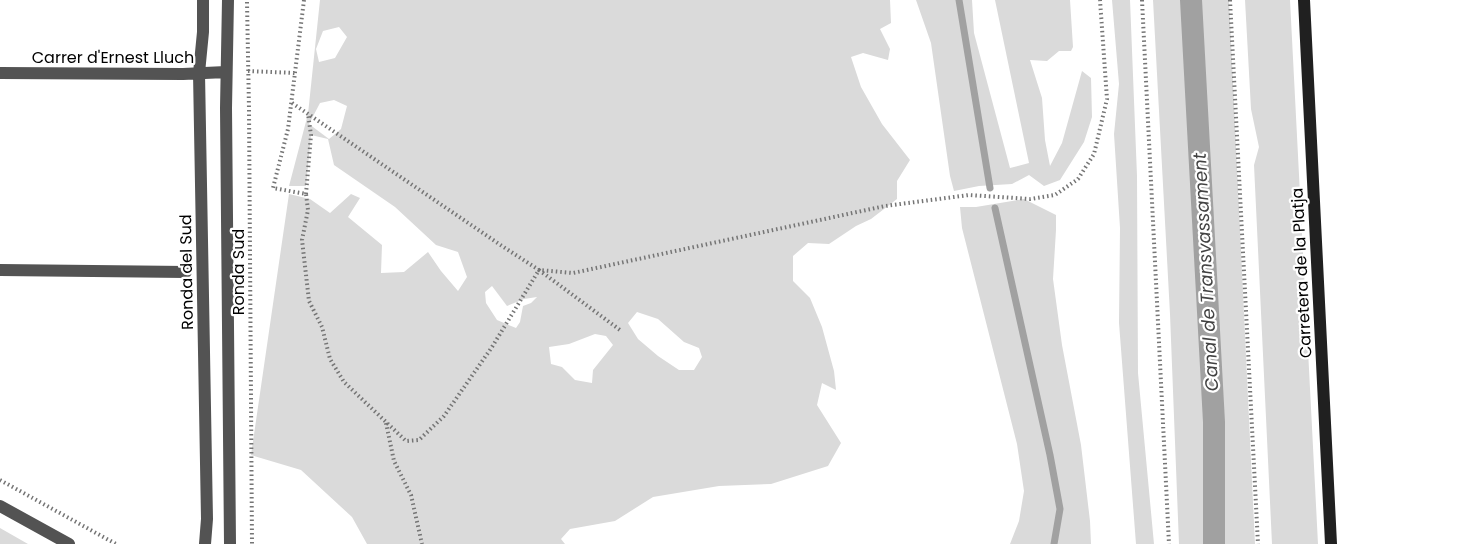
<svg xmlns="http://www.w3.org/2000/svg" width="1471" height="544" viewBox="0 0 1471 544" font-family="Poppins,sans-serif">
<rect width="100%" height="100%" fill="#fff"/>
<path fill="#dadada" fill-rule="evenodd" d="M320,0H890L891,23L880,29L890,49L888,60L863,53L851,57L861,87L882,124L910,160L897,181V199L871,219L856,226L829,244L808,243L793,256V281L810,298L822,327L834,371L836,390L822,383L817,405L841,443L828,466L771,484L719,486L653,497L615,521L570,529L561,539L565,544H367L352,517L301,470L251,455L289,194L310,199L330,213L351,194L360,198L348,217L382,245L381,273L404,272L428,252L441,271L458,291L467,277L458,252L436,245L395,207L334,165L328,139L311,135L306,186H289L308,114ZM339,27L347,37L335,58L319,62L316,49L323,31ZM334,100L347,106L341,129L329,139L309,124L320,103ZM492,286L507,306L524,299L537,297L531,303L523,306L520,322L516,328L497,320L486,303L485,292ZM637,312L658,319L684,342L699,348L702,357L694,370H679L658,356L638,339L628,323ZM595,334L606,336L613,345L593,370L592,383L575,380L562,367L551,364L549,347L569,344Z
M916,0H972L974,33L1010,168L1029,163L995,0H1070L1073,47L1071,51H1059L1047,61L1030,60L1042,98L1045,140L1050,166L1062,143L1082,71L1091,78L1092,117L1084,142L1060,180L1044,186L1029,175L1012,184L979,186L954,191L950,176L931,43Z
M1112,0H1130L1137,176L1138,373L1154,544H1136L1119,323L1120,228L1114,134L1119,84Z
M1153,0H1229L1255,544H1179L1170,314Z
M1245,0H1290L1318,544H1272L1254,165L1259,147L1251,109Z
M1024,199L1056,215V230L1053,279L1062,345L1081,445L1090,521L1091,544H1010L1019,521L1024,491L1017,444L962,228L960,207H976Z
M0,528L28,544H0Z"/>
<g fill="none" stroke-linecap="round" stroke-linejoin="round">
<path stroke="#a1a1a1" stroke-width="7" d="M959,0L990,188
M995,208L1050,455L1060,509L1054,544"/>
<path stroke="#a1a1a1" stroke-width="22" d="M1191,0L1214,422V544"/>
<path stroke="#757575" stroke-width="4" stroke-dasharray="1.5 3" stroke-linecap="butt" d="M304,0L288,129L273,188L306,194L308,210L302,240L309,301L322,327L330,359L344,382L406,441L419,440L444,416L492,347L539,270L620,330
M1142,0L1169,544
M1230,0L1258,544
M247,2L249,109L252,544
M248,71L295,73
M292,103L502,246L539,270L573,273L885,206L969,195L1030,199L1055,195L1078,179L1094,154L1107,99L1100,0
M306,194L311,135L308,114
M386,423L394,461L411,495L422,544
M0,480L116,544"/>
<path stroke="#535353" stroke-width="12" d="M203,0V32L199,73L207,519L205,544
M228,0L226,108L230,544
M0,73L183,74L226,72
M0,270L186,272
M0,506L69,544"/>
<path stroke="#202020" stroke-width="12" d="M1304,0L1331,544"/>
</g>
<g text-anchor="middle" stroke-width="4.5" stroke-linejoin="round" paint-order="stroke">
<g font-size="16" fill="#000" stroke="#fff">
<text x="113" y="63">Carrer d'Ernest Lluch</text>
<text transform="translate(186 272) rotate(-91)" y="6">Ronda del Sud</text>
<text transform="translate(238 272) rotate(-90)" y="6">Ronda Sud</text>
<text transform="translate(1301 273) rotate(-93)" y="6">Carretera de la Platja</text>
</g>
<g font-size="18" font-style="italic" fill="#424242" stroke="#fff">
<text transform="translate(1206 272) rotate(-93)" y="6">Canal de Transvassament</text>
</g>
</g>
</svg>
